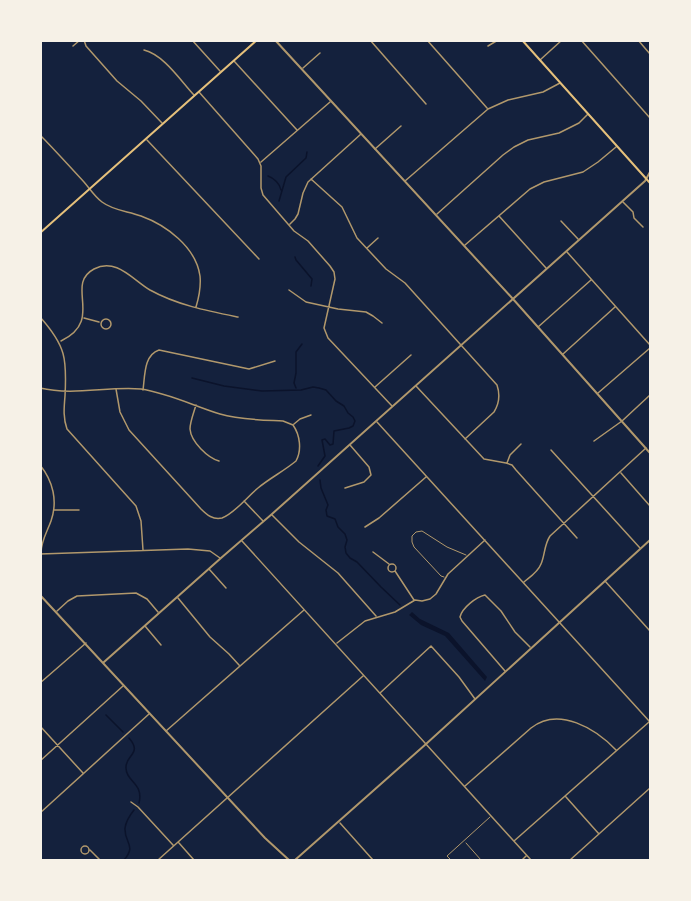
<svg xmlns="http://www.w3.org/2000/svg" width="691" height="901" viewBox="0 0 691 901" font-family="'Alegreya Sans',sans-serif">
<rect width="100%" height="100%" fill="#14213d"/>
<path fill="#0b132b" d="M412,612L420,619L449,633L487,677L485,681L445,636L421,625L409,615Z"/>
<g fill="none" stroke-linecap="round" stroke-linejoin="round">
<path stroke="#0b132b" stroke-width="1.5" d="M268,176C274,178 280,184 281,190
M279,201L286,177L306,158L307,152
M295,257L296,260L312,279L311,286
M192,378L224,386L262,391L301,390L313,387L319,388L326,390L336,401L344,406L348,413L353,417L355,421L353,426L349,428L334,431L333,444L330,445L325,439L322,440L325,456L318,466
M296,388L294,383L296,373V352L302,344
M320,480L321,488L328,505L326,510L327,516L335,519L338,527L345,534L347,540L345,547L346,553L350,558L357,562L381,587L400,605
M106,715L123,732
M129,738C143,754 125,755 126,768C126,782 144,783 139,803
M124,860C137,845 124,843 125,828C126,821 130,815 134,810"/>
<path stroke="#b1986c" stroke-width="1" d="M444,577L441,576L414,547L412,542V536L416,532L422,531L447,547L466,555
M466,843L481,860
M451,860L447,856L490,817"/>
<path stroke="#b1986c" stroke-width="1.5" d="M84,40L86,46L117,81L141,101L162,123
M192,40L220,71
M370,40L426,104
M427,40L487,108
M581,40L650,118
M638,40L650,54
M73,46L80,40
M488,46L498,40
M144,50C164,55 180,80 194,95
M540,60L562,40
M234,61L297,130
M303,68L320,53
M199,92L258,159L261,166V188L263,195L294,231L308,241L330,266L334,272L335,279L324,328L328,338L392,406
M40,135C55,150 69,166 84,182C90,189 95,197 102,202C114,211 128,211 141,216C166,225 196,247 200,276C201,286 199,297 196,307
M147,140L259,259
M375,149L401,126
M261,162L330,102
M311,179L342,207L357,238L386,269L405,283L497,385C500,394 499,404 494,412L465,439
M405,181L488,109L508,100L543,92L560,83
M623,202L633,212L634,218L643,227
M437,214L503,155L514,147L528,140L559,133L579,123L588,114
M499,216L546,268
M561,221L578,239
M290,224L295,219L298,214L303,193L308,182L361,134
M465,245L530,189L544,182L583,172L598,162L616,147
M367,248L378,238
M567,252L650,345
M289,290L306,302L338,309L366,312L373,316L382,323
M40,317C66,346 67,359 65,396C64,408 63,418 67,429L136,506L141,521L143,550
M84,318L99,322
M101 324a5 5 0 1 1 10 0a5 5 0 1 1-10 0Z
M538,327L591,280
M61,341C105,320 64,285 94,269C116,257 133,280 150,290C177,305 208,311 238,317
M563,354L615,307
M416,386L484,459L506,463L512,465L516,470L577,538
M375,387L411,355
M40,388C74,396 108,386 141,389C168,393 194,406 220,414C240,420 263,420 283,421L293,425
M116,389L120,412L129,430L201,509C207,515 213,520 222,518C234,514 248,496 258,488C270,478 284,471 296,461C302,450 300,435 293,425
M143,390C145,375 144,355 159,350L249,369L275,361
M598,393L650,348
M196,405C194,412 190,422 190,429C191,442 208,458 219,461
M377,422L650,722
M294,424L300,419L311,415
M594,441L622,421L650,395
M551,450L640,548
M507,463L510,455L521,444
M40,465C53,481 58,501 51,521C47,532 41,541 41,553
M621,473L650,506
M345,488L364,482L371,475L369,467L350,445
M244,501L263,521
M54,510H79
M272,515L299,542L338,573L376,616
M365,527L379,518L426,477
M242,541L531,860
M373,552L389,564
M40,554L188,549L210,551L220,558
M388 568a4 4 0 1 1 8 0a4 4 0 1 1-8 0Z
M209,569L226,588
M395,571L414,600
M605,581L650,631
M524,582C530,577 538,572 541,564C545,555 544,545 550,536L646,448
M178,598L210,637L229,654L239,665
M57,611L68,601L77,596L136,593L147,599L158,612
M145,626L161,645
M337,643L365,621L395,612L415,600L422,601L430,599L436,594L448,574L485,540
M505,671L462,621L460,617C462,608 476,597 485,595L501,611L515,632L530,647
M40,683L86,643
M380,693L431,646L459,677L475,699
M40,726L83,773
M166,731L304,610
M40,761L123,686
M465,786L531,728C559,706 596,729 616,750
M566,797L599,834
M131,802L138,807L173,845
M40,813L149,714
M340,823L373,860
M514,841L649,722
M179,843L194,860
M81 850a4 4 0 1 1 8 0a4 4 0 1 1-8 0Z
M90,850L100,860
M158,860L363,676
M522,860L526,856
M570,860L650,788"/>
<path stroke="#b1986c" stroke-width="2" d="M275,40L513,299L650,453
M40,595L265,838L289,860
M104,662L221,558L272,514L645,181L650,172
M295,860L426,744L650,540"/>
<path stroke="#e5c07b" stroke-width="2" d="M522,40L650,183
M40,233L257,40"/>
</g>
<rect width="691" height="901" fill="none" stroke="#f6f1e7" stroke-width="84"/>
</svg>
